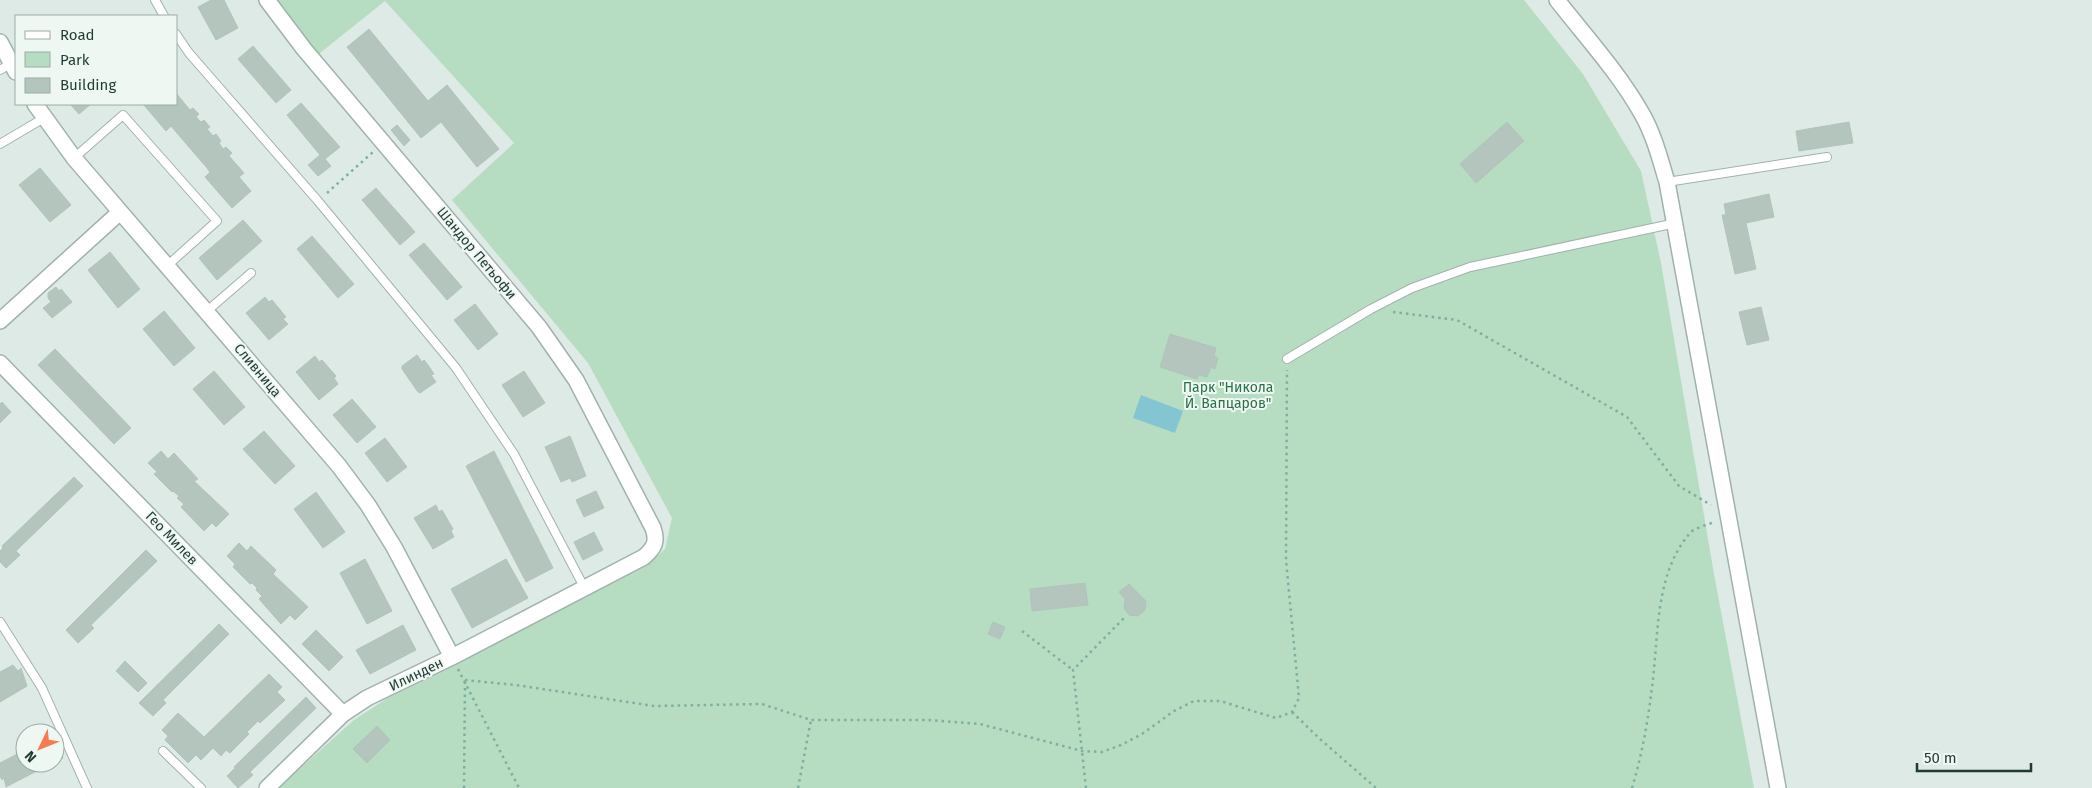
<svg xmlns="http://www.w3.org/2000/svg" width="2092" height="788" viewBox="0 0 2092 788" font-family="'Fira Sans',sans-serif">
<rect width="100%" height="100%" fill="#deeae5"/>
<path fill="#b6ddc1" d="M273,0H1524L1583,74L1641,171L1661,263L1714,574L1754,788H278L354,720L386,699L646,566L665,549L672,518L588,363L452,200L514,143L385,1L315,57Z"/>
<path fill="#84c5d2" d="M1141,395L1183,411L1175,433L1133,418Z"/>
<path fill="#b4c5be" stroke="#b1c4bc" d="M211,0H224L238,28L216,40L198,7Z
M369,29L428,101L447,85L499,149L477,167L441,122L421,138L347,47Z
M253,46L291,90L276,103L238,59Z
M176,93L190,110L193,108L199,114L196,117L201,122L204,120L210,127L207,129L213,136L216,134L221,141L219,143L223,149L226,147L232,153L229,156L244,173L239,177L251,191L232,208L205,177L210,172L207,168L171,126L166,131L143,104H176Z
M301,103L340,147L325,159L331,166L318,176L308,165L320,155L287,115Z
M70,104H91L79,114Z
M1507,122L1524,141L1476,183L1460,164Z
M1849,122L1853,143L1799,151L1796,131Z
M397,125L410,140L404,146L391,130Z
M40,168L71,205L50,222L19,185Z
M376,188L415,232L400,245L362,200Z
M1769,194L1774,217L1746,223L1756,269L1735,274L1722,215H1726L1724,204Z
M243,220L262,241L217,280L199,258Z
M312,236L354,284L338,298L297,249Z
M424,243L462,287L447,300L409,255Z
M110,252L140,289L118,308L88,270Z
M56,287L59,291L61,289L72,302L52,318L43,308L51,302L48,298V293Z
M265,297L269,302L272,300L286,317L283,319L288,324L269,340L246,313Z
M475,304L498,334L478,350L454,320Z
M1761,307L1769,340L1747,345L1739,312Z
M164,311L195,348L174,366L143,329Z
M1170,334L1216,348L1214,356L1218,358L1215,369L1211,367L1207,377L1199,375L1197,379L1160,367Z
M55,349L131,428L114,444L38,365Z
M417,355L422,362L424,360L428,365L434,374L431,375L436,382L420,393L418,392L402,369V366Z
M315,356L319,362L322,360L336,376L334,378L338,384L319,400L296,372Z
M214,371L245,407L224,425L193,389Z
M524,371L545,403L523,417L502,385Z
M352,399L376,427L357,443L333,415Z
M2,402L11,412L0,423V404Z
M264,431L295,466L275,484L243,449Z
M570,436L586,476L572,482L570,478L561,482L545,447Z
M385,438L407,467L387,482L365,453Z
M161,451L168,459L174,453L198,479L194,481L229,514L216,527L212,523L204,531L181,507L184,504L177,498L179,496L173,491L172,492L154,474L157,472L148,463Z
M494,451L553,568L526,582L466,466Z
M74,477L83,486L16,551L20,555L6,568L0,562V551L3,548L2,546Z
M596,491L604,508L584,517L576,500Z
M316,492L345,532L323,548L294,509Z
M436,505L439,512L442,510L453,529L451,531L454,537L433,549L414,518Z
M594,532L603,550L583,560L574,542Z
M239,543L247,551L251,546L276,570L273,574L308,607L295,620L290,615L281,624L259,599L262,596L256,590L257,588L252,583L250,584L233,567L235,564L227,556Z
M146,550L157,561L91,625L94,628L78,643L66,630Z
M365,559L392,611L367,624L340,573Z
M506,559L528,598L472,628L451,589Z
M1085,583L1088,605L1032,611L1030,589Z
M1129,584L1146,601L1145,610L1138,616L1129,615L1124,608L1125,599L1119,592Z
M993,622L1005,627L1000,639L988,634Z
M219,624L229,634L163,700L166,703L153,716L139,703Z
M403,625L416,650L370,674L356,650Z
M316,630L343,657L329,671L302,644Z
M125,661L147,683L138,692L116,671Z
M13,665L18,671L21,668L27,686L0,702V672Z
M269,674L282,687L277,692L285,700L260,723L258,721L247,732L249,734L230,753L226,750L221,756L213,748L201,760L196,755L188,763L165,740L168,736L162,730L178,713L204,737Z
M306,697L316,708L250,772L253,775L238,788L227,776L235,768L234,767Z
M377,726L390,740L367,763L353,749Z
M55,743L56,745L58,744L61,751H59L63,758L55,761Z
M25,750V763H52L6,787L4,778L2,780L0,776V763Z"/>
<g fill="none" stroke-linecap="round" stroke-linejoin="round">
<g stroke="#a1b2ac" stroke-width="10">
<path id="lane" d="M155,0L164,16
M176,34L189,53L318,201L456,368L514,454L584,587
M0,70L12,63
M0,144L44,118
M74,158L123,115L217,221L168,265
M1667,182L1827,157
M207,311L251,273
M1287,359L1371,309L1412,288L1470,267L1676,223
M0,622L42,688L87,788
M163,751L201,788"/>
</g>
<g stroke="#a1b2ac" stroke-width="18">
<path id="street" d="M267,0L304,49L539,327L576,380L653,528C658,542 654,548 644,557L452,657L367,698L343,714L267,788
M1557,0C1586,37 1619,73 1642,114C1654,135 1660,159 1667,182L1778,788
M0,42L16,72
M35,104L74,158L339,466L368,505L394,547L452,657
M0,321L120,212
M0,363L343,714"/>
</g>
<path stroke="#7eafa0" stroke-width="2.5" stroke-dasharray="2.5 4" stroke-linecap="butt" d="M327,193L373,152
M1393,312L1457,320L1627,417L1679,486L1711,505
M1022,631L1073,670
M458,669L519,788
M465,680L516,685L654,706L762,704L811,720H927L980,724L1082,751L1102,752L1121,745L1142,734L1174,711L1194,701H1220L1276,718L1292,712L1299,698L1286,560L1287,370
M1292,712L1320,739L1376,788
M464,788L465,682
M798,788L811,720
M1086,788L1073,670L1124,618
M1632,788C1642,755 1648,721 1652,687C1659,636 1654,575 1690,533C1694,528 1707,525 1714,522"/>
<use href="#lane" stroke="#fff" stroke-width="8"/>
<use href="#street" stroke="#fff" stroke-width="15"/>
</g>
<g text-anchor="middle" stroke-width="4" stroke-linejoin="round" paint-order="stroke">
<g font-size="14" fill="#1f3b33" stroke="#eff7f3">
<text transform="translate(477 253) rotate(50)" y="5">Шандор Петьофи</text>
<text transform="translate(258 370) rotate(50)" y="5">Сливница</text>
<text transform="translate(172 538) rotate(46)" y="5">Гео Милев</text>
<text transform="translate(416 674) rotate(-26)" y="5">Илинден</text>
</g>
<g font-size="14" fill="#287246" stroke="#eff7f3">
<text x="1228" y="392">Парк "Никола<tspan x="1228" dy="16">Й. Вапцаров"</tspan></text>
</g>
</g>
<rect x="15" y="15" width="162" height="90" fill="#eff7f3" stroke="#9caca6"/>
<rect x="25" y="31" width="25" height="8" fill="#ffffff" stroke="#9caca6"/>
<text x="60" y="40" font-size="15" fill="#1f3b33">Road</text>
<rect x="25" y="52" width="25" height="15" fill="#b6ddc1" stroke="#9caca6"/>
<text x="60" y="65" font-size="15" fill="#1f3b33">Park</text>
<rect x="25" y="78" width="25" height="15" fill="#b4c5be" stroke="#9caca6"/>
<text x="60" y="90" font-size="15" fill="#1f3b33">Building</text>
<g transform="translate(40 748) rotate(227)"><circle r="24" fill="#eff7f3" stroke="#9caca6"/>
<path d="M0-4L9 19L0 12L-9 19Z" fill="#f67b51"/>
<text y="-8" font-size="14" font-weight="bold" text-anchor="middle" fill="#1f3b33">N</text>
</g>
<path d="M1917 763v8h114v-8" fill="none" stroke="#1f3b33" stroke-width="2.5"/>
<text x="1924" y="763" font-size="15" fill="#1f3b33" stroke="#eff7f3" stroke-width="4" paint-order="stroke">50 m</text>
</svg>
